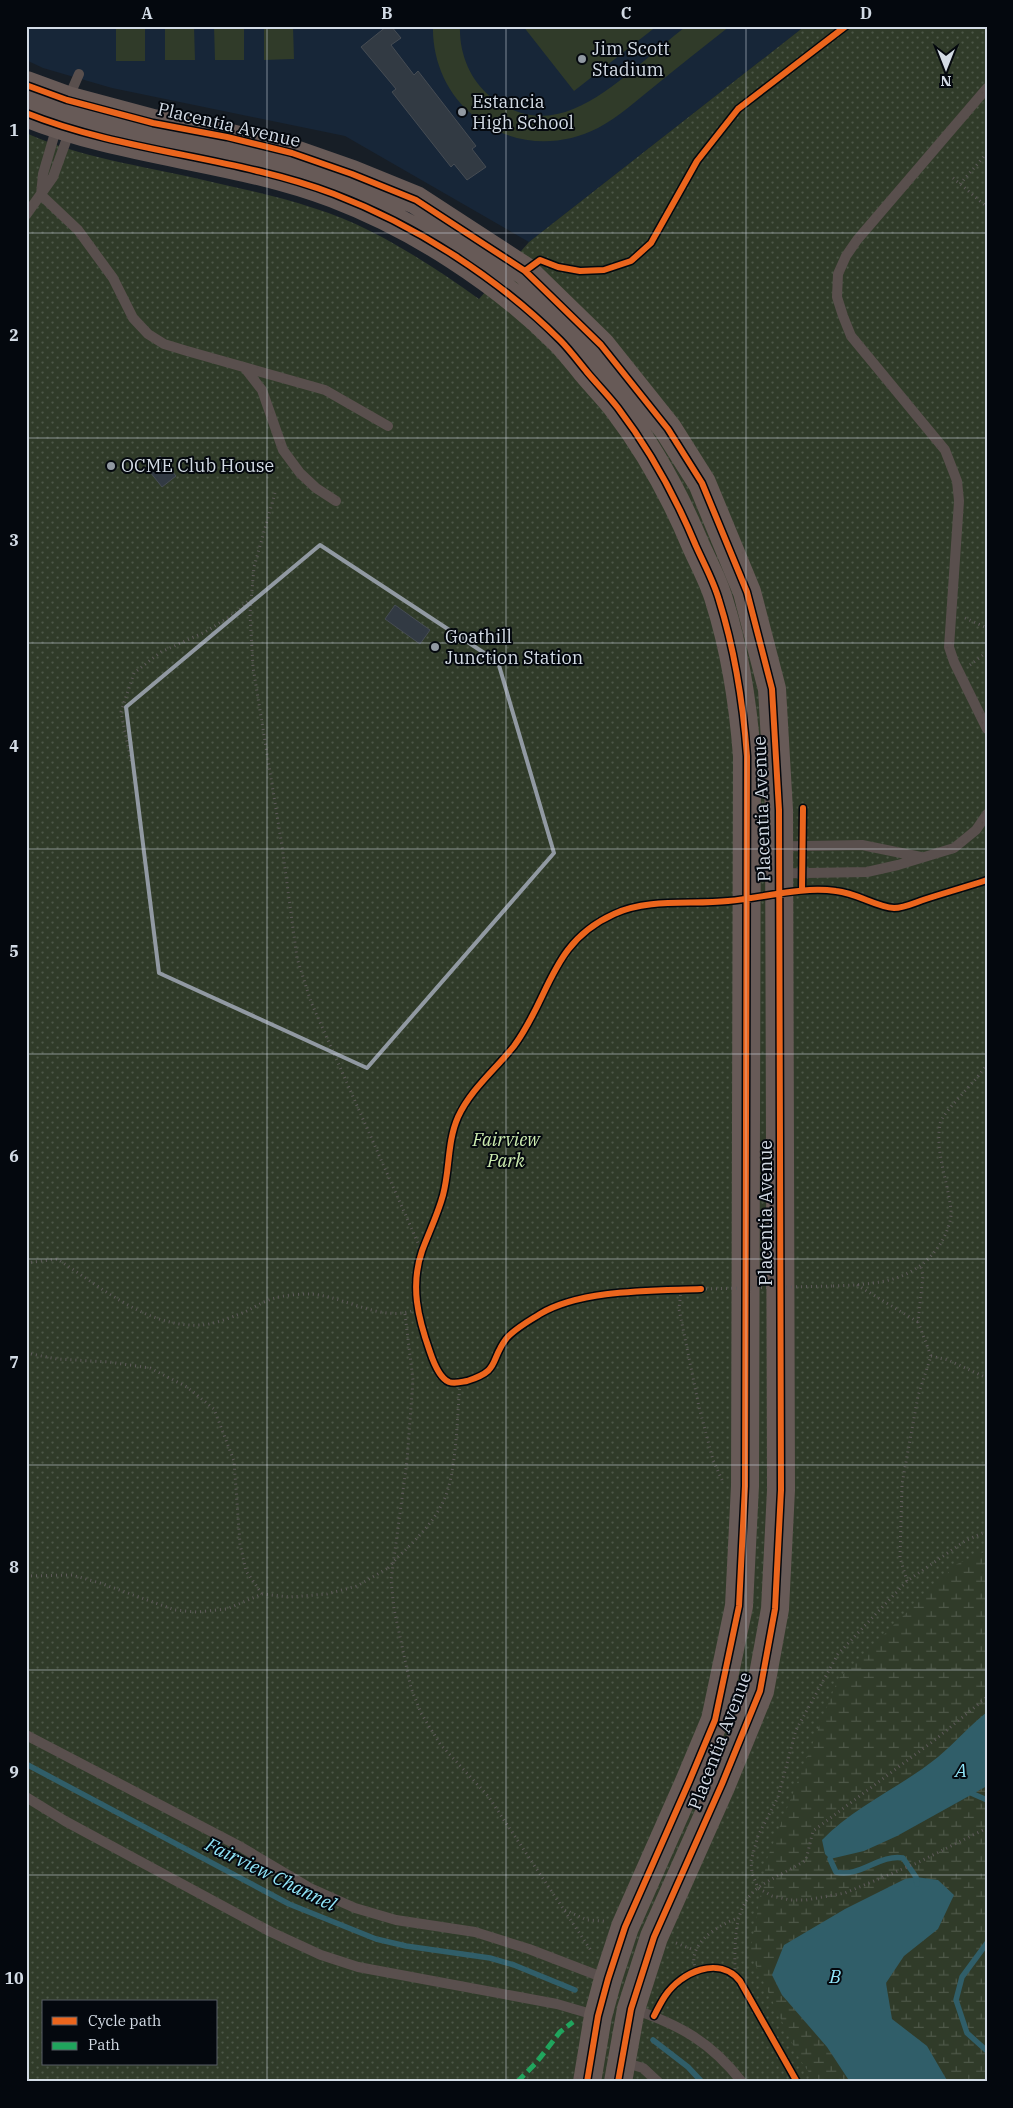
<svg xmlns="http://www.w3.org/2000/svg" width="1013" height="2108" viewBox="0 0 1013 2108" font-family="'IBM Plex Serif',serif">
<defs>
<pattern id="grass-dots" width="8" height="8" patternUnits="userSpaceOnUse" patternTransform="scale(1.25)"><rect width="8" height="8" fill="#303b29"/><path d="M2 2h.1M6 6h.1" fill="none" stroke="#4d5748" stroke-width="1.8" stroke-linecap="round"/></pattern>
<pattern id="wetland-marsh" width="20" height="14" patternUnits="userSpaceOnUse" patternTransform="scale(1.25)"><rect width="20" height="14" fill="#303b29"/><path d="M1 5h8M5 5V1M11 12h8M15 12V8" fill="none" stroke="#4d5748"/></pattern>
</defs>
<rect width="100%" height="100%" fill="#171e26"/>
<path fill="#172638" d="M26,26H805L529,242L345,136L112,88L43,68L26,60Z"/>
<path fill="url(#grass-dots)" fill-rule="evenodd" d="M805,26H987V2082H26V133C78,157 143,166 199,179C256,192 317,204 370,231C408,250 444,274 479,299L529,242ZM44,2002H216V2064H44Z"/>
<path fill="url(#wetland-marsh)" d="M987,1551V2082H816L800,2060L750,1953L767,1859L838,1679L957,1564Z"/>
<path fill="#303b29" d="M116,26H145V61H116Z
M165,26H194L195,60H165Z
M214,26H244V60H215Z
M264,26H293L294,59L264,60Z
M433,26H460C459,53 470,80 491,97C555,147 612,86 661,47C667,42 681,29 688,26C695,24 721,26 730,26C705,46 680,65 656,85C637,100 619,117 598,128C557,149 509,145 474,116C447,95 432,60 433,26Z
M523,26H657L574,91Z"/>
<path fill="#305e69" d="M987,1712V1786L897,1836L864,1851L830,1859L825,1854L822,1840C855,1806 901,1787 938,1757C955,1743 969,1726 987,1712Z
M916,1877L938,1880L954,1895L938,1929L904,1956L886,1983L892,2019L927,2046L948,2082H850L827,2047L782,1995L772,1975L784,1945L845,1909L905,1879Z"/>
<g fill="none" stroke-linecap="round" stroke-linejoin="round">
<path stroke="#305e69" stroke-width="5.5" d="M26,1764L289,1904L376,1939L406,1946L490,1958L514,1965L575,1990
M971,1793L987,1800
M830,1859L836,1872C860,1878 879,1854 903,1858L916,1877L917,1884
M987,1943L962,1977L956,2000L967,2033L987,2051
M653,2040L688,2067L702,2082"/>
</g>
<path fill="#323a43" stroke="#464c53" d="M387,26H391L401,38L391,45L414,75L418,71L476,146L472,149L486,167L467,180L454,164L451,167L392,92L396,89L361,47Z
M160,456L176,476L162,487L146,467Z
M395,605L430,630L420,644L385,619Z"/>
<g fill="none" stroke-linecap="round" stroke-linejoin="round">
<path stroke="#5e5a5a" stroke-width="3" stroke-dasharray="1 4" stroke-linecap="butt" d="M953,178L987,207
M960,184L987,153
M275,493L254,567L250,613L253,667L282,846L297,958L311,1002L422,1252
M965,618L987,628
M970,665L987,652
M131,761L121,712L134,673L161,652L205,632L237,612L249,600
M26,1263L57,1259C100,1286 147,1328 200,1325C211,1325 227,1319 237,1315C250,1311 262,1301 275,1298C285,1295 299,1294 310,1294C346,1296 382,1324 417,1309
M857,1285L918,1322
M833,1286C877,1284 915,1283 941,1243C946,1234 952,1221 951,1210C948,1182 935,1152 940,1124C942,1112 978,1080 987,1064
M681,1290L679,1309L699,1407L713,1460L722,1480
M405,1314L413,1380L407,1461L391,1580L394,1609L411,1688L421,1713L440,1744L488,1796L592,1952
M26,1353L57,1359L109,1362L150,1368L187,1387L214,1409L234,1461L240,1544L246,1571L262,1594
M931,1356L948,1360L987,1378
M987,1531L965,1541L907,1581L838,1654L796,1730L778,1797L758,1836L751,1861L752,1873L758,1888L772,1896L790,1900H806L845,1893L917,1863L987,1828
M398,1557C414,1542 432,1524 442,1504C457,1477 457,1415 460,1383
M26,1576L72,1575L100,1583L175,1610L197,1612L227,1609L262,1594L290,1597L327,1594L357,1586L388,1568
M907,1581L900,1558L902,1484L918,1396L931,1356L918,1322L923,1276L921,1267
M565,1910L587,1920L604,1921
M676,1943L694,1950
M696,1970C685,1945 718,1925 738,1918
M735,1974C735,1945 732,1907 759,1887C773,1877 791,1870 806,1860L813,1831L936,1739L987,1697"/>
<path stroke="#594f4d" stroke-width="10" d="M987,88L857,240L846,256L838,274L837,297L843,316L851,336L945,450L957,481L959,501L949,647L954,662L987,729
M68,99L79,74
M57,126L43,174L41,195L78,230L113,278L133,318L148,334L164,344L187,351L325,390L388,426
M26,215L53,177L70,130
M244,367L262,390L283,450L300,473L316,488L336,501
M748,847L862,845L921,857
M749,874L867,872L898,865L954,848L976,830L987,814
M26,1735L241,1847L310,1888L355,1908L396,1920L475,1932L529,1949L607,1979
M26,1797L65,1821L271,1932L321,1955L358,1967L557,2004L598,2016
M633,2009C680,2025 711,2042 742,2082
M623,2062L643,2068L658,2082"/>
<path stroke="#675a57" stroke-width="28" d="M26,85L67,100L153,123L227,137L292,153L352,174L416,200L525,271L601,345L668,429L702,483L747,592L772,689L779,810L781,1490L775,1609L760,1691L722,1784L654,1937L631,2009L618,2082
M26,113C125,153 234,156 334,194C415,225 498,278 560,340C569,349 578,361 587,372C597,384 609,396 618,408C650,450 676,498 696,546C704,564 714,582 719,600C735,651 743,703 747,756L745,1486L739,1606L715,1720L689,1782L625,1927L608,1979L598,2016L587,2082"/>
<path stroke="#5e5a5a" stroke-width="3" stroke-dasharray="1 4" stroke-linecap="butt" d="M701,1289L833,1286
M388,1568L398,1557"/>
<path stroke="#20a55d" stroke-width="5" stroke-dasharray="10 5" stroke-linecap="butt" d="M517,2082L536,2063L560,2032L573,2022"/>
<g stroke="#04080e" stroke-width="9">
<path id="cycleway" d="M26,85L67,100L153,123L227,137L292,153L352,174L416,200L525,271L601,345L668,429L702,483L747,592L772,689L779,810L781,1490L775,1609L760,1691L722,1784L654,1937L631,2009L618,2082
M26,113C125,153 234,156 334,194C415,225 498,278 560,340C569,349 578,361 587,372C597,384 609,396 618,408C650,450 676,498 696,546C704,564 714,582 719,600C735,651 743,703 747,756L745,1486L739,1606L715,1720L689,1782L625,1927L608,1979L598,2016L587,2082
M525,271L540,260L558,267L580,271L604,270L631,261L651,243L697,161L738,109L846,26
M802,890L803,808
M701,1289C653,1291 582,1289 540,1314C529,1321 514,1329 506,1339C489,1362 501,1370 467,1381C461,1382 455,1384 449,1382C439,1378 433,1361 430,1352C418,1318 410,1286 422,1251C429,1232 438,1214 443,1195C450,1169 447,1142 458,1117C471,1089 495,1070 514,1046C551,996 550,943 614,914C649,898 691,905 728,901C764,898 800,886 836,891C857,893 876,907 894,908C904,908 914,903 923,900C944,893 966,887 987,880
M654,2016C657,2010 661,2002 665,1996C681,1972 719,1955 740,1981L797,2082"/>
</g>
<use href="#cycleway" stroke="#eb651d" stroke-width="6"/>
</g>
<path fill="none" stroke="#9199a2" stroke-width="4" stroke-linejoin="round" d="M320,545L498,662L554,853L367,1068L159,973L126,707Z"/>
<path fill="none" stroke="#d3dbe5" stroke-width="1" stroke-opacity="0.55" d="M267,26V2082M506,26V2082M746,26V2082M26,233H987M26,438H987M26,643H987M26,849H987M26,1054H987M26,1259H987M26,1465H987M26,1670H987M26,1875H987"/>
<g fill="#9199a2" stroke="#04080e" stroke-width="2">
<circle cx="582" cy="59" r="5"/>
<circle cx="462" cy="112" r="5"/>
<circle cx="111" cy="466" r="5"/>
<circle cx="435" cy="647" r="5"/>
</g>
<g text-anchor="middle" stroke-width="4" stroke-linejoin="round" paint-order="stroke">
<g font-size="18" fill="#d3dbe5" stroke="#04080e" text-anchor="start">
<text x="592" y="55">Jim Scott<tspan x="592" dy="21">Stadium</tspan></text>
<text x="472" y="108">Estancia<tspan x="472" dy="21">High School</tspan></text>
<text x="121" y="472">OCME Club House</text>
<text x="445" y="643">Goathill<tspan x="445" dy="21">Junction Station</tspan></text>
</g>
<g font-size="18" fill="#d3dbe5" stroke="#04080e">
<text transform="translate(229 125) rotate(13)" y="6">Placentia Avenue</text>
<text transform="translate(762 809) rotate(-92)" y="6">Placentia Avenue</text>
<text transform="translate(766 1213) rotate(-90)" y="6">Placentia Avenue</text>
<text transform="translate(720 1741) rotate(-69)" y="6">Placentia Avenue</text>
</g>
<g font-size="18" font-style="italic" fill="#ccecaf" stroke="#04080e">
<text x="506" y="1146">Fairview<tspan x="506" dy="21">Park</tspan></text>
</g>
<g font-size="19" font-style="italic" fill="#91e6fa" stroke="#04080e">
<text x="961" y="1777">A</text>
<text transform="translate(271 1874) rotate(26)" y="7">Fairview Channel</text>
<text x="835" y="1983">B</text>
</g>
</g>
<rect width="1013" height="2108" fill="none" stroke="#04080e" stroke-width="55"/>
<rect x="42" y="2000" width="175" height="65" fill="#04080e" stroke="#575c64"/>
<rect x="52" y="2017" width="25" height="8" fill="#eb651d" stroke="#575c64"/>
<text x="88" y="2026" font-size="15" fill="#d3dbe5">Cycle path</text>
<rect x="52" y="2042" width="25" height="8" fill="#20a55d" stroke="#575c64"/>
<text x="88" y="2050" font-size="15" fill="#d3dbe5">Path</text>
<g transform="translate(946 68) rotate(180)" stroke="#04080e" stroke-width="4" paint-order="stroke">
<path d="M0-4L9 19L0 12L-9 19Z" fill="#d3dbe5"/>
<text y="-8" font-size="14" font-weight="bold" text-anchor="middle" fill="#d3dbe5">N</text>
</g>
<rect x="28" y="28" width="958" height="2052" fill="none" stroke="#d3dbe5" stroke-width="2"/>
<g font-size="16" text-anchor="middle" font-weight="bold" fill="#d3dbe5">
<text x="147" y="19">A</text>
<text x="387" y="19">B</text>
<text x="626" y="19">C</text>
<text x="866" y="19">D</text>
<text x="14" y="136">1</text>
<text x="14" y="341">2</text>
<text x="14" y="546">3</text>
<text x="14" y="752">4</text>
<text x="14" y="957">5</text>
<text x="14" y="1162">6</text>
<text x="14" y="1368">7</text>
<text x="14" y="1573">8</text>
<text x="14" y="1778">9</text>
<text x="14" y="1984">10</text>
</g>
</svg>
